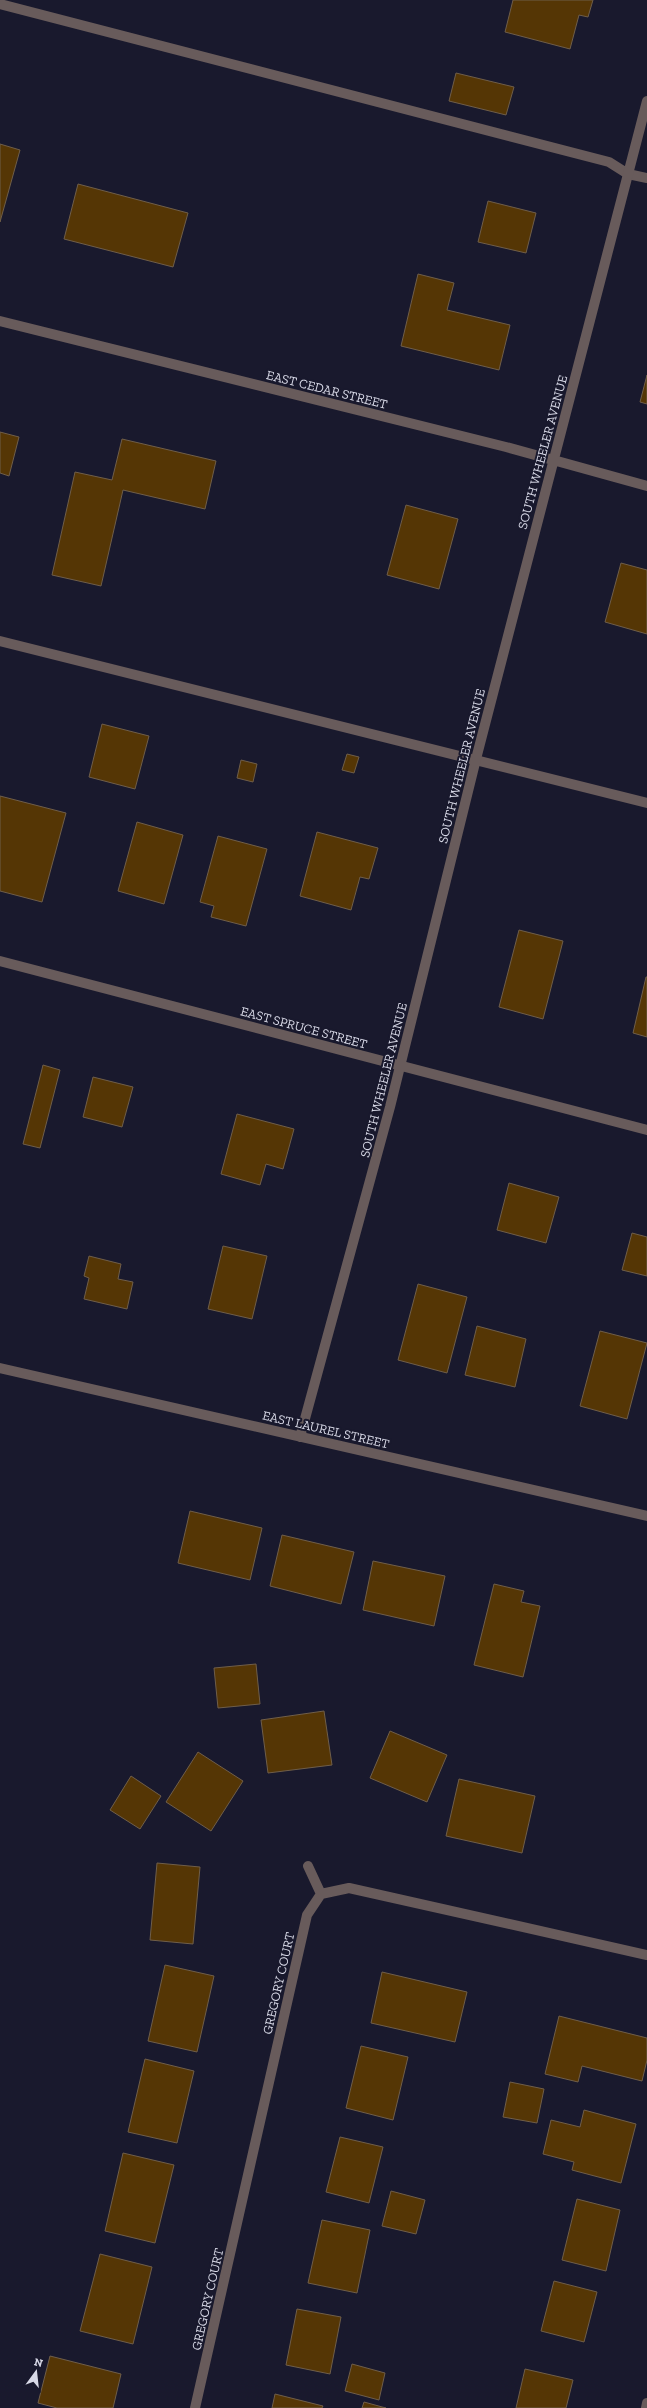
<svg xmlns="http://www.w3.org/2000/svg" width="647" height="2408" viewBox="0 0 647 2408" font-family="'Zilla Slab',serif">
<rect width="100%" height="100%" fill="#19192d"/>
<path fill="#553605" stroke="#6f5e4a" d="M513,0H593L588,17L579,15L570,49L505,32Z
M456,73L514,87L506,115L449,101Z
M0,144L20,150L0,222Z
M78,184L188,213L173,267L64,239Z
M488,201L536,213L526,253L478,242Z
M418,274L454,283L447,310L510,325L499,370L401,346Z
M647,375V404L640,402Z
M0,432L19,437L9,476L0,473Z
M122,439L216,461L205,509L123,490L101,586L52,575L75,472L112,480Z
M406,505L458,519L439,589L387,575Z
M621,563L647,570V634L605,622Z
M102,724L149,736L135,789L89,777Z
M347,754L359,757L354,773L342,770Z
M241,760L257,764L253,782L237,778Z
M0,796L66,813L42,902L0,891Z
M137,822L183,835L164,904L118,891Z
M317,832L378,848L369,879L360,877L351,910L300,896Z
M218,836L267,849L246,926L211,917L214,906L200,902Z
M519,930L563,941L543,1019L499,1007Z
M646,977H647V1037L633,1033Z
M43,1065L60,1070L40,1148L23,1144Z
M93,1077L133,1087L122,1127L83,1117Z
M237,1114L294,1129L283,1169L266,1164L260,1185L221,1174Z
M509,1183L559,1197L546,1243L497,1230Z
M632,1233L647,1237V1276L622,1270Z
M223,1246L267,1256L252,1319L208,1309Z
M89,1256L121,1264L118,1279L133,1282L127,1309L84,1299L89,1278L84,1276Z
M418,1284L467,1297L447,1373L398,1360Z
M477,1326L526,1339L515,1387L465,1375Z
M600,1331L647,1343L627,1419L580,1406Z
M190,1511L262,1528L250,1580L178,1563Z
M282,1535L354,1552L341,1604L270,1586Z
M373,1561L445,1576L434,1626L363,1610Z
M494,1584L524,1591L521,1602L540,1606L523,1677L474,1665Z
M256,1664L260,1704L218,1708L214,1668Z
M324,1711L332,1765L268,1773L261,1720Z
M390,1731L447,1755L427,1802L370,1778Z
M198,1752L243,1781L211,1831L166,1802Z
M131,1776L161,1796L140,1829L110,1810Z
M459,1779L535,1796L522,1853L446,1836Z
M157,1863L200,1867L193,1944L150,1940Z
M165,1965L214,1976L197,2052L148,2041Z
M382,1972L467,1992L455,2042L371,2023Z
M559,2016L647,2038V2060L642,2081L582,2066L578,2082L545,2074Z
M361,2046L408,2057L393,2120L346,2108Z
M145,2059L194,2071L177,2143L128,2132Z
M510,2082L544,2089L537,2123L503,2117Z
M584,2110L636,2124L621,2183L572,2170L574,2162L543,2154L551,2120L580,2127Z
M340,2137L383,2147L369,2203L326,2192Z
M123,2153L174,2165L155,2243L105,2231Z
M391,2191L425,2200L416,2234L382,2226Z
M577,2199L620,2210L606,2271L562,2260Z
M322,2220L370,2230L357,2293L308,2283Z
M100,2254L152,2267L133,2344L80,2331Z
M554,2281L597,2292L584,2342L541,2331Z
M297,2309L341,2317L330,2374L286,2365Z
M50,2356L121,2374L113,2408H57L38,2403Z
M352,2364L385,2373L379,2400L345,2391Z
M525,2369L573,2380L566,2408H516Z
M275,2394L323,2406L322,2408H272Z
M364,2402L386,2408H362Z"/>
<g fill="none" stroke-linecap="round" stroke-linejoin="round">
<path stroke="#685b5b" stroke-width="10" d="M0,4L609,162L628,174L647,178
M0,641L647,803"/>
<path stroke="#685b5b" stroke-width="10" d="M0,321L506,447L647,486
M0,961L647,1130
M0,1368L647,1516
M300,1437L390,1107L476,759L647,101
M308,1866L321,1894
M195,2408L307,1915L321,1894L349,1888L647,1955
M646,2408L647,2403"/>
</g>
<g text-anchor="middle" stroke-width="4" stroke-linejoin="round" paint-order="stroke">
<g font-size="13" fill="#d8d9e7" stroke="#19192d">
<text transform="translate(327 389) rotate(14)" y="5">EAST CEDAR STREET</text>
<text transform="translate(542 452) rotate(-75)" y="5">SOUTH WHEELER AVENUE</text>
<text transform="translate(461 766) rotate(-76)" y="5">SOUTH WHEELER AVENUE</text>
<text transform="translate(304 1027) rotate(15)" y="5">EAST SPRUCE STREET</text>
<text transform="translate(383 1080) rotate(-76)" y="5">SOUTH WHEELER AVENUE</text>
<text transform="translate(326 1429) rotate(13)" y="5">EAST LAUREL STREET</text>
<text transform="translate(278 1983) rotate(-77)" y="5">GREGORY COURT</text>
<text transform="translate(207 2299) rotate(-77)" y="5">GREGORY COURT</text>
</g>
</g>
<g transform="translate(36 2372) rotate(15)" stroke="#19192d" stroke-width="3" paint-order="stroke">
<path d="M0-3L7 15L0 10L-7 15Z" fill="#d8d9e7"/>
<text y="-6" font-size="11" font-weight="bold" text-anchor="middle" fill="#d8d9e7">N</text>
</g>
</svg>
